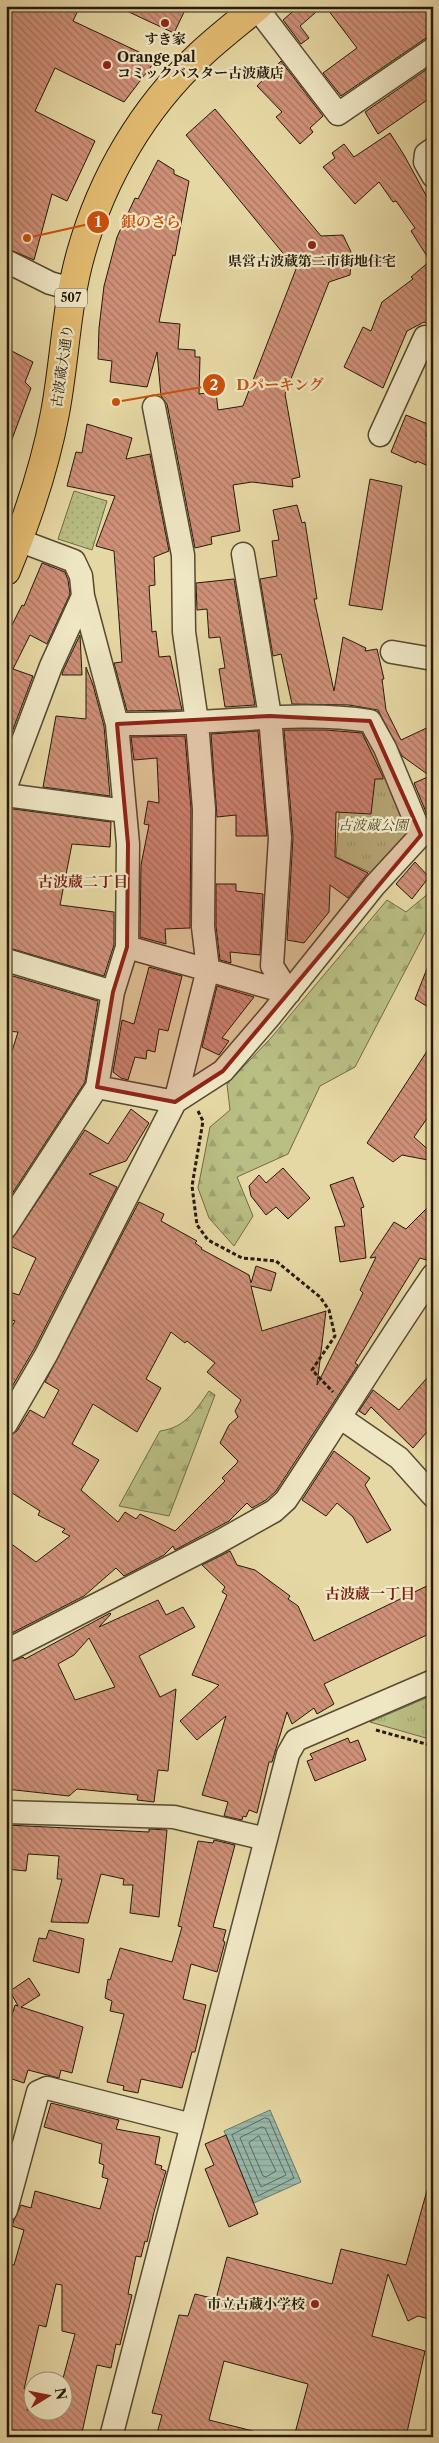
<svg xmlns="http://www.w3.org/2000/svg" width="439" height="2443" viewBox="0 0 439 2443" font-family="'Libre Caslon Text','Noto Serif JP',serif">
<defs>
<pattern id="grass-dots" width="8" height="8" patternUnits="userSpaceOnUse" patternTransform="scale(1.25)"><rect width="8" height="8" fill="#b9be83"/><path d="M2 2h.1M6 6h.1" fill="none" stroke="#9fa370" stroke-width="1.8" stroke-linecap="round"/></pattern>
<pattern id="forest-firs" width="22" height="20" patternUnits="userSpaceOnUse" patternTransform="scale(1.25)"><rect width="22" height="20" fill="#b9be83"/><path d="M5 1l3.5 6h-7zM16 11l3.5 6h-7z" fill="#9fa370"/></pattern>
<pattern id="park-tufts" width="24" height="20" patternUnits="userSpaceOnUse" patternTransform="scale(1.25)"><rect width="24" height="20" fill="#b9be83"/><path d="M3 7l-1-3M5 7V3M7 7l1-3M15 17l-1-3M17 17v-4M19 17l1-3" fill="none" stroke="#9fa370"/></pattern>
<pattern id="water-rules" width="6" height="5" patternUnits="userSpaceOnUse" patternTransform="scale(1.25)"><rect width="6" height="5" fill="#97b9ac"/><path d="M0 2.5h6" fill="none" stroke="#829e93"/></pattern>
<pattern id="building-back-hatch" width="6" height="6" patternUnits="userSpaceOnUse" patternTransform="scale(1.25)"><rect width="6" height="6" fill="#cf9078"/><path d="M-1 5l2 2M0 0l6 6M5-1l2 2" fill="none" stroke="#a87561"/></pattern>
</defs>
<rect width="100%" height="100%" fill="#e6d8a4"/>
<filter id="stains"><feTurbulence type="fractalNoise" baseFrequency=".004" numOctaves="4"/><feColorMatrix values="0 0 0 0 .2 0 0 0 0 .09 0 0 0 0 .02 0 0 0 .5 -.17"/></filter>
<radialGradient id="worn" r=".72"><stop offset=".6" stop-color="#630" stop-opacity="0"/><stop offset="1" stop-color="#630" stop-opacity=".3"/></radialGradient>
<path fill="url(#grass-dots)" stroke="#706c46" d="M74,491L107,501L92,550L58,539Z"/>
<path fill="url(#forest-firs)" stroke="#706c46" d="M429,893L427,929L355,1067L320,1086L288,1154L237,1177L253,1216L234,1246L209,1218L198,1188L210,1127L230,1110L227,1084L270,1039L387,900L406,912Z
M209,1391L215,1395L169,1516L119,1506L160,1431C185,1428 196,1410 209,1391Z"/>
<path fill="url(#park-tufts)" stroke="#706c46" d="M346,722L368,725L413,831L376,875L336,857Z
M433,1695V1740L370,1722Z"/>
<path fill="url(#water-rules)" stroke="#6a796b" d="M270,2110L301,2182L254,2203L224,2131Z"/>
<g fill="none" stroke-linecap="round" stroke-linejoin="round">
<path stroke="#5e6a5b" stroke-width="1" d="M265,2118L269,2119L294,2178L258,2196L232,2135Z
M262,2127L265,2128L286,2175L261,2187L240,2138Z
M259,2136L276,2171L266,2177L263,2176L249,2143Z"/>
</g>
<path fill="url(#building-back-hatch)" stroke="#261a0a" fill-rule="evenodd" d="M15,6H80L73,21L156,60L124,102L55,68L35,111L95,141L67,201L52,194L34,260L6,248V24Z
M116,6H187L174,33Z
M299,6H323L300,26L309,38L301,44L283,20Z
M325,6H433V36L426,38L341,96L323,73L357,48Z
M281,61L323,116L310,128L313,132L300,144L276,117L282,112L257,86Z
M433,65V96L378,134L365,112Z
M215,109L321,236L343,235L352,254L350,275L329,282L285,394L300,477L292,479L293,487L252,482L233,485L240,531L211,537L212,544L195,548L167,404L161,396L157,352L147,387L110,382L112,361L98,359L99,328L104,286L117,237L135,198L138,199L158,160L174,170V174L189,181L175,256L173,255L159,322L180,324L178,349L195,350V357H200L199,394L216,392L218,410L243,406L296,269L186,135Z
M390,133L404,155L433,208V326L424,322L407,331L383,388L344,367L363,327L371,331L382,302L413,279L411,277L430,261L411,231L415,228L396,201L393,202L379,182L355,204L323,167L335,158L332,153L344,144L354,157Z
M6,348L33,362L25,382L31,388L8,450H6Z
M406,415L430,425L426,436L433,438V468L417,461L416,463L391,452Z
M87,424L132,438L126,459L150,454L169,551L154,557L155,585L149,586L152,632L156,631L159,657L170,656L182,710L127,711L114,663L122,662L114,551L96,546L115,496L67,486L76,452L82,453Z
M370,479L402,486L382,610L349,605Z
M297,505L302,523L305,522L317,599H314L334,691L343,637L366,648L365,651L377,649L384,679H382L386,710L401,740L433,725V816L428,817L414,783L430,776L402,756L378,710L349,705L292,704L281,654L273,656L260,579L277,576L272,541L279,540L273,510Z
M42,563L65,572L68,580L70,594L47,644L30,635L13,669L33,676L6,748V637L22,605L24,606Z
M234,579L255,705L225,707L219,669L225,668L220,637L209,638L207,609L197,610L196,583Z
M80,635L82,675H62L63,671Z
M86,667L93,685L104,726L110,796L43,787L56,716L86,719Z
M284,730H326L362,733L383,777V779H375L371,814L336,812L335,857L368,873L348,898L330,885L329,912L304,943L287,940L293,837Z
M258,731L267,836H236V815L217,817L211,734Z
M185,736L191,809L190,928L165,929L166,944L140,937L141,865L149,825L144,824L148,801L159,803L157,758L134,760L131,737Z
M6,808L111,822L110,847L72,844L60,905L114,912V945L104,976L6,947Z
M415,862L429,877L412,899L396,884Z
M216,884H236V891L263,894L260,955L230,952L231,963L220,960L216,926Z
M432,956H433V1010L415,999Z
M149,967L182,976L168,1031L159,1029L155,1052L147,1050L146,1059L135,1057L128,1080L121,1078L113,1072L122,1020L134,1024Z
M6,974L98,1001L85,1082L6,1203V1070L18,1032L6,1031Z
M217,986L254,997L222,1038L229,1041L219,1055L202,1047Z
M433,1042V1110L414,1137L433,1154V1161L402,1155L393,1162L367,1143Z
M131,1109L149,1123L126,1161L89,1174L117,1187L34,1349L6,1397V1337L15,1321L6,1318V1291L19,1295L36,1258L8,1245L85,1130L108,1144Z
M283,1168L310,1198L288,1219L276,1207L266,1215L251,1196L249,1186L259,1175L266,1183Z
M353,1177L364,1207L361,1208L366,1258L340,1262L335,1227L345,1226L330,1185Z
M139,1202L164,1214L161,1221L197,1241L195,1243L202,1248L201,1249L249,1275L251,1283L256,1266L276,1273L271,1291L251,1286L262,1331L326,1311L317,1385L363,1293L360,1290L376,1257L370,1258L394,1222L406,1229L433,1202V1262L420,1258L355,1363L358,1365L276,1491L266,1500L252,1508L247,1503L229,1521L175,1550L173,1546L164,1555L124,1576L116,1568L84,1596L6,1636V1540L36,1562L70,1536L62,1532L65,1529L38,1515L40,1511L6,1489V1437L17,1431L30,1410L44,1418L59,1390L45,1382ZM171,1332L185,1343L187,1341L215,1363L207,1372L241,1400L235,1411L238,1417L229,1425L220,1443L238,1461L237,1463L222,1478L225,1481L175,1531L140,1514L136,1519L125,1512L118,1522L81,1490L99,1460L72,1444L93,1404L137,1432L161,1388L146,1379Z
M433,1371V1425L413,1448L371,1407L365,1415L359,1411L373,1390L399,1410Z
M334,1451L370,1478L365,1485L391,1530L367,1543L353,1517L337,1503L326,1516L302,1500Z
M230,1551L237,1565L255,1570L290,1596L288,1599L298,1606L314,1641L433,1583V1632L324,1684L334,1704L317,1714L314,1708L292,1724L287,1712L272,1762H269L257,1813L249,1810L246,1817L243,1816L242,1820L224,1816L228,1802L202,1795L226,1716L197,1740L180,1721L219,1685L192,1675L227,1595L222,1592L225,1587L202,1565Z
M158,1600L166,1615L183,1607L195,1627L139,1656L160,1697L176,1689L168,1771L158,1770L154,1802L137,1800L138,1795L77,1789L69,1796L6,1789V1664L23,1657L25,1659L110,1613L111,1614L99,1627ZM89,1638L115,1687L75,1700L58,1664L74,1655Z
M348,1738L350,1743L358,1740L366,1760L315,1781L307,1761L313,1759L310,1754Z
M6,1825L149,1832V1829L167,1830L159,1917L130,1913L133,1885H123L124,1879L101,1874L88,1923L51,1922L62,1879H57L59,1856L28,1854L26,1871L6,1869Z
M214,1840L235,1845L213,1927L226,1930L223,1941L225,1942L217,1972L191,1964L183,1999L206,2005L195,2052H192L182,2088L141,2079L138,2093L123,2090L124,2086L107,2082L124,2014L110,2011L112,2001L105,1998L108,1979L110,1980L120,1948L172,1962L182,1927L178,1926L198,1841L213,1843Z
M49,1930L84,1939L79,1973L33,1961L39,1938L46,1939Z
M29,1978L40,1995L21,2007L83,2027L72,2073L61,2070L59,2078L28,2070L24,2083L6,2077V2035L15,2005L18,2006L10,1991Z
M51,2103L119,2120L116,2129L160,2137L155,2164L162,2166L161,2169L166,2171L154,2212L147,2242L145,2241L141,2257L136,2256L128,2294L132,2295L120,2345L116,2344L111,2368L97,2365L81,2437H31L6,2431V2275L9,2264L14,2265L24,2230L12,2226L14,2220L21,2205L31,2208L35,2191L100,2209L108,2179L102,2177L104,2165L99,2163L102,2144L44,2127ZM56,2284L62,2285V2331L75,2334L62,2382V2410H27L32,2391L24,2389L39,2325L46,2327Z
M226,2135L258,2214L229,2227L205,2169L214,2165L205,2144Z
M428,2187L433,2188V2320L418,2316L408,2321L388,2274L372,2336L425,2351L406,2437H294L308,2384L224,2361L209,2420L253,2431V2437H156L162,2415L152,2413L179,2315L188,2316L195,2294L216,2299L227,2257L332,2284L341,2249L406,2265Z"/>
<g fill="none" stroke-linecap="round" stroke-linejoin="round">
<g stroke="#564a30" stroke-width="25">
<path id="minor" d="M256,7L338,114L433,49
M433,149L426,154L425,162L433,176
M6,261L50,283L72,289
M380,435L425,337L433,341
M243,554L270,716L280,838L272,966L289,993
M392,652L433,659
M117,724C144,724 171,724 198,722C255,719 312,712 370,721L385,748L421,835
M6,786L51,666L83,596
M6,795L125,811
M127,947L289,993
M6,960L113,992
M97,1087L175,1102L223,1071L271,1015L375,885L421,835L433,829
M6,1227L97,1087L113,992L127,947L128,844L117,724L83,596L81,576L74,561L18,540
M341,1418L399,1458L433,1496
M6,1424L46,1355L175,1102L208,969L203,927L204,809L197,722L184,632L183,555L154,407
M6,1651L217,1543L274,1511L286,1500C336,1425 382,1349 433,1275
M6,1812L174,1817L266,1839
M6,2210L38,2092L47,2088L192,2125
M111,2437L288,1754L296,1740L433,1681"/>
</g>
<g stroke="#261a0a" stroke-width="30">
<path id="highway" d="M6,571C27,520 45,467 55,413C65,360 66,305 81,253C102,178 143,108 200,55C218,38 239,22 258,6"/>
</g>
<path stroke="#261a0a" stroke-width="3" stroke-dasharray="4 2.5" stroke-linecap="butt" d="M198,1111L203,1121L192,1186L197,1225L208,1240L242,1258L276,1261L320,1297L329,1310L335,1336L312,1370L333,1392
M376,1730L433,1746"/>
<use href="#minor" stroke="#efe6c4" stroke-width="22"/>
<use href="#highway" stroke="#e3bc72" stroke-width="28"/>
</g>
<path fill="#8f2418" fill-opacity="0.2" stroke="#8f2418" stroke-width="4" stroke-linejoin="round" d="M270,716L370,721L421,835L223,1071L175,1102L97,1087L113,992L127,947L128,844L117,724Z"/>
<g fill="#8f2418" stroke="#efe6c4" stroke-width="2">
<circle cx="165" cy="23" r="5"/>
<circle cx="107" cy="65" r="5"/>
<circle cx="312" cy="245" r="5"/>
<circle cx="315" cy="2304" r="5"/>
</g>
<g text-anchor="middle" stroke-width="4.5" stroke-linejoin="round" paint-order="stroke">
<rect fill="#efe6c4" stroke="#625742" stroke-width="1" x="55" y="288.5" width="32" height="19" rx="4"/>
<g font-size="12" font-weight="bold" fill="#261a0a">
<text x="71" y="302">507</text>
</g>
<g font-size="14" font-weight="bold" fill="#261a0a" stroke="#efe6c4">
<text x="165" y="44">すき家</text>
<text x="117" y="62" text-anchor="start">Orange pal<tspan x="117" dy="16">コミックバスター古波蔵店</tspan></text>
<text x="312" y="266">県営古波蔵第二市街地住宅</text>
<text x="305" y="2309" text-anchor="end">市立古蔵小学校</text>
</g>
<g font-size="14" fill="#261a0a" stroke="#efe6c4">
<text transform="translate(62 366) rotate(-82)" y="5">古波蔵大通り</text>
</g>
<g font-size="14" font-style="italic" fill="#524b2e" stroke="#efe6c4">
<text x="373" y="830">古波蔵公園</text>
</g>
<g font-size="15" font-weight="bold" fill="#7a1f14" stroke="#efe6c4">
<text x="83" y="887">古波蔵二丁目</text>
<text x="370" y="1599">古波蔵一丁目</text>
</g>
</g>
<path fill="none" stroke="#cb500c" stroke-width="2" d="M27 238L98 222M116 402L214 385"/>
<g fill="#cb500c" stroke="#efe6c4" stroke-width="2">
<circle cx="27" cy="238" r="5"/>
<circle cx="116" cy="402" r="5"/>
<circle cx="98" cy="222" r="12"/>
<circle cx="214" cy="385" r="12"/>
</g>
<g font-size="15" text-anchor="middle" font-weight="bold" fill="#fff">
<text x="98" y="227">1</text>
<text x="214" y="390">2</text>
</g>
<g font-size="15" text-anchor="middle" font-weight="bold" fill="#cb500c" stroke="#efe6c4" stroke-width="4.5" stroke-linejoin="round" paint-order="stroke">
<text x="151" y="227">銀のさら</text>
<text x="280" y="390">Dパーキング</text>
</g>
<rect width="439" height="2443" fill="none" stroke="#e6d8a4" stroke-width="25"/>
<rect x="8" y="8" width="424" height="2428" fill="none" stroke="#261a0a" stroke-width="2.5"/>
<rect x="12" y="12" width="414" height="2418" fill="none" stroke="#261a0a"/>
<g transform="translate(48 2396) rotate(80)"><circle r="24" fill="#efe6c4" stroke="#9f947a"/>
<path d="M0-4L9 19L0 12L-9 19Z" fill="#8f2418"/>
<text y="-8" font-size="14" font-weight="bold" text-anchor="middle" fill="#261a0a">N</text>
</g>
<rect width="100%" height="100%" filter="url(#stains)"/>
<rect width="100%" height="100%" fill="url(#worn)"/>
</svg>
